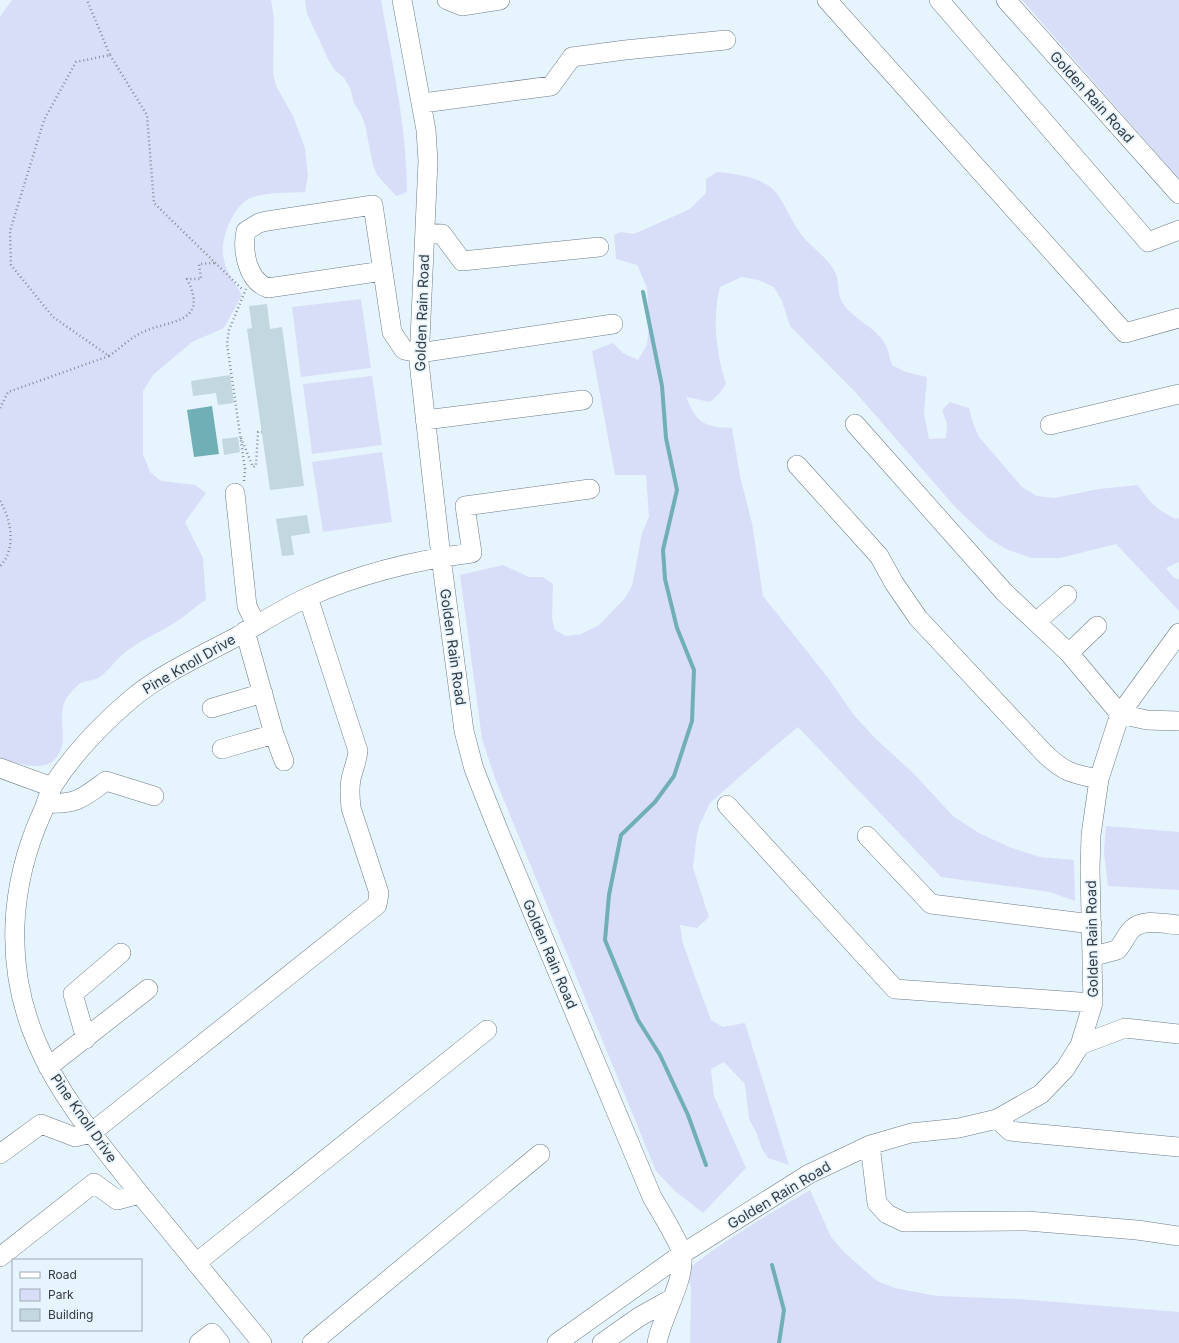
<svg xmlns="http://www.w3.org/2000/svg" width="1179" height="1343" viewBox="0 0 1179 1343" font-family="Inter,sans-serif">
<rect width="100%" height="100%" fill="#e6f4fe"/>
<path fill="#d9def8" d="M12,0H271L274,18L273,73L276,86L293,116L305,148L308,176L305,192C288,193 269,192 253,197C235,202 221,236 223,254C224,269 234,282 242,295L224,328L192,342L153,375L143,391V454L150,472L161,481L195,485L206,493L185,522L203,558L206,600C194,607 186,616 174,623C157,634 138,641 122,655C114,662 108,672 98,678C93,681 86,680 81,683C76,686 67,696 65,701C56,720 72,745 53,761C39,772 15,762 0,759V17Z
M305,0H381C392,63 407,127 407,192L396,196L377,175L373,165L365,125L361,114L354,103L350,88L344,78L334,69L328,59L307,14Z
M1022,0H1179V179Z
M717,172C736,174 766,177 778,195C787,209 793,224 803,237C812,247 829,260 834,270C840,280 837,291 841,300C851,320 879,327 887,348C889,353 890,360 892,365L906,372L927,377L924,414L929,439L946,438L947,424L942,410L950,402L969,408L973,423L979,437L1022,487L1037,496L1054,498L1099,489L1138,485C1148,501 1158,511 1176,519L1179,518V562L1166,568L1174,578L1179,579V611L1116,544L1060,558H1032L1006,549L988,538L956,508L857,394L790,326L782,301L774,287L758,280L742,277L720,287C712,318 716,353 726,384L719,394L710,402L686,397C697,423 703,427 732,428L740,476L752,523L763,596L829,679L853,714L875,738L914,774L953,816L979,833L1009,847L1040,857L1074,860L1075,901L1050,892L941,877L798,727L762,757L710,803L699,826L696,841L693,868L709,917L697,928L680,925L683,944L711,1020L723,1027L745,1023L789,1165L768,1158L762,1149L756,1132L749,1119L745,1084L724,1062L711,1069L714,1096L746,1168L703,1213L675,1191L656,1171L496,781L482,739L460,575L503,565L529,577H543L553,584L552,619L555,630L566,636L581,634L599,625L625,598L632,586L642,533L649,517L646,475H615L592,351L613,343L623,353L638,360L647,345L649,323L647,288L637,265L616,259L614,235L621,232L634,234L690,209L706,193V179Z
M361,299L371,368L301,377L292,307Z
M372,376L382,445L312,454L303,384Z
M382,452L392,522L323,532L312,462Z
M1106,826L1179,832V890L1108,886L1104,852Z
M810,1190L831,1237L845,1253L877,1281L895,1288L937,1296L1019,1299L1179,1312V1343H690L691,1287L685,1271C725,1240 767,1215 810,1190Z"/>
<path fill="#71afb7" d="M212,406L219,454L194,457L187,410Z"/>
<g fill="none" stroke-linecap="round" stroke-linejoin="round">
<path stroke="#71afb7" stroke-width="4" d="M643,292L662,386L666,438L677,490L663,550L665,579L677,628L694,670L692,721L674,776L655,802L621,835L609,895L605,940L638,1020L660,1055L688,1115L706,1165
M772,1265L784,1310L779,1343"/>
</g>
<path fill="#c2d7e0" d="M267,304L270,329L282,327L304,486L270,490L247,329L252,328L249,306Z
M230,375L234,403L218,405L216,393L193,396L191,381Z
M238,437L240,452L224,455L222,439Z
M307,515L310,533L291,536L294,555L282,556L276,519Z"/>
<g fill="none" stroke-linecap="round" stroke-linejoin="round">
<g stroke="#6c7b87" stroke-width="20">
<path id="minor" d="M402,0L426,130L428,161L419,362L441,557L464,731L474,769L497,827L652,1197C658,1207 681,1246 682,1254C685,1282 662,1315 657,1343
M447,0L462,6L500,0
M827,0L1125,333L1179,318
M939,0L1148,242L1179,230
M1006,0L1179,194
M423,103L551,86L572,57L625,50L726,40
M425,233L442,234L462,261L599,247
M383,271L268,288C247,281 242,250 246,231L259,223L267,221L373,205L392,332L404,350L419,353L613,324
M425,420L583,400
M855,424L1005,593L1069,653L1120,714L1147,720L1179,721
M1050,425L1179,394
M797,465L879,556L894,583L918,618L1045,754C1065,773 1073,774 1099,779
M235,493L247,606L256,625
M1036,622L1067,595
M1069,653L1097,626
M212,708L263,693
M274,734L284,761
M222,749L274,734L245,631
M0,768L52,787
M46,803C76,805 83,798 106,781L154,796
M727,805L895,989L1093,1003
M867,836L931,904L1092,924
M1094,956L1117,950C1123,944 1126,935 1132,929C1143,918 1165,924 1179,925
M86,1039L73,994L121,953
M1080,1045L1125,1028L1179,1034
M48,1067L148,989
M997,1119L1010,1131L1019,1132L1179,1147
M870,1145L877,1203L887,1214L904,1222L1027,1221L1137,1230L1179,1236
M0,1154L41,1124L75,1137L91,1133L377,905L379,893L351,808C350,798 349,789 351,779C353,770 357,761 358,751L308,597
M0,1257L94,1183L117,1200L140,1194
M196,1263L487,1030
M199,1343L212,1333L220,1343
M262,1343C221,1293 180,1243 139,1193C101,1145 61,1099 37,1043C4,967 9,885 43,811C47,802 49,792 54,784C74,753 102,724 130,700C162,673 201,656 238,636C261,623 284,608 308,597C359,574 416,560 472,553L465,506L590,489
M312,1343L540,1154
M557,1343L682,1254L809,1174L870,1145L911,1133L959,1128L997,1119L1041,1094L1065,1069L1080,1045L1093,1003L1090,869L1091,835L1099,779L1120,714L1179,633
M602,1343L639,1317L671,1299"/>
</g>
<path stroke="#848e96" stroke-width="2.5" stroke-dasharray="1 3" stroke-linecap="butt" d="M110,55L147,115L154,203L243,290
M109,356C119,349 128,340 139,334C166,319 211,326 187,279H201L199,264L215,263
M0,408L8,392L109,356L53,317L11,265L10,231L44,120L76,62L110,55L87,0
M241,438L253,467L256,466L258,432H262
M244,481L245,469L227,344L229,330L246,289
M0,501C11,519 17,549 0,566"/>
<use href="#minor" stroke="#fff" stroke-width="19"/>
</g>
<g text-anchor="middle" stroke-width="3.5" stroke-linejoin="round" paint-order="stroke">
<g font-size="14" fill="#343a40" stroke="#e6f4fe">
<text transform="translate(1092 97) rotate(48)" y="5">Golden Rain Road</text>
<text transform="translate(422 313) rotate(-88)" y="5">Golden Rain Road</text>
<text transform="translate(453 647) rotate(82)" y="5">Golden Rain Road</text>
<text transform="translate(189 664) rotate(-30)" y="5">Pine Knoll Drive</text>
<text transform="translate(1092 939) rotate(-91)" y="5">Golden Rain Road</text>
<text transform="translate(550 954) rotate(67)" y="5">Golden Rain Road</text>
<text transform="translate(84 1118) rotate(55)" y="5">Pine Knoll Drive</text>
<text transform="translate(779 1195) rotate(-31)" y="5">Golden Rain Road</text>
</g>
</g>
<rect x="12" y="1259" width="130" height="72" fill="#e6f4fe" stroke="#9faab2"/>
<rect x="20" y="1272" width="20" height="6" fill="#ffffff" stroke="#9faab2"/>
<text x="48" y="1279" font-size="12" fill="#343a40">Road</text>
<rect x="20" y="1289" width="20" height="12" fill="#d9def8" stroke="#9faab2"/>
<text x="48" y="1299" font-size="12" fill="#343a40">Park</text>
<rect x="20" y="1309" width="20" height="12" fill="#c2d7e0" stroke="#9faab2"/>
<text x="48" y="1319" font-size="12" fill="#343a40">Building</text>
</svg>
